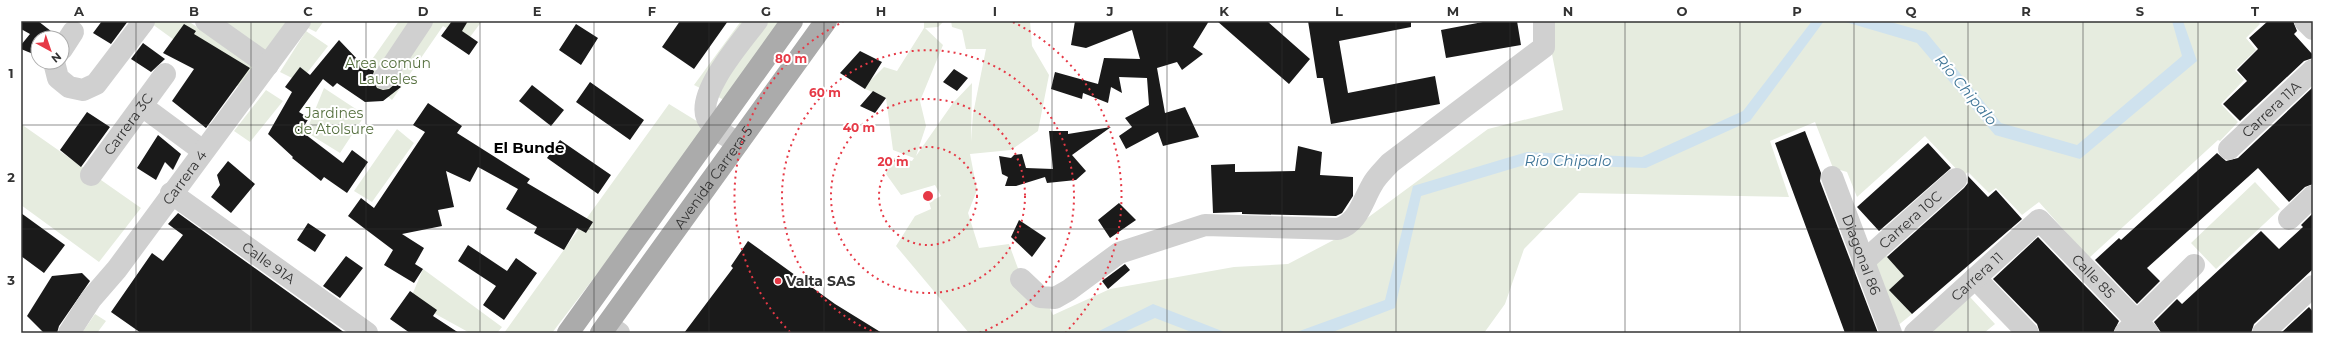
<svg xmlns="http://www.w3.org/2000/svg" width="2334" height="354" viewBox="0 0 2334 354" font-family="Montserrat,sans-serif">
<rect width="100%" height="100%" fill="#fff"/>
<path fill="#e6ecdf" d="M148,21H188L263,71L239,87Z
M209,21H297L267,62Z
M308,21H324L316,32L304,26Z
M399,21H482L467,41L443,26L392,100L361,75Z
M741,21H782L726,101L694,85Z
M924,21H944L938,27L925,28L943,45L920,101L926,126L916,156L953,103L972,83L971,142L973,114L986,49H966L962,30L952,27L951,21H1030L1032,46L1049,75L1038,131L1011,150L970,154L977,190L968,213L979,248L1009,244L1020,274L1043,294L1053,315L1110,289L1234,267L1288,264L1347,233L1488,129L1563,110L1547,29L1548,21H2258L2260,24L2246,38L2256,50L2235,70L2244,80L2221,104L2238,122L2220,141L2218,140L2089,258L2039,202L2022,215L1996,188L1989,193L1968,172L1963,176L1925,136L1857,197L1847,172L1833,168L1815,122L1770,141L1789,197L1579,193L1524,249L1505,304L1484,333H969L896,246L915,216L931,209L929,202L941,196L935,185L901,195L886,174L894,158L912,161L914,158L893,150L886,98L863,88L884,67L897,71L924,28Z
M306,31L328,46L300,82L280,72Z
M324,88L365,115L340,153L306,132Z
M266,90L283,101L250,142L234,131Z
M669,104L708,128L552,333H504Z
M21,124L141,208L99,262L21,205Z
M397,129L414,143L372,202L354,191Z
M2255,182L2280,209L2216,269L2191,243Z
M1884,253L1904,276L1890,290L1912,314L1896,327L1873,263Z
M423,269L502,327L497,333H470L410,300Z
M1970,297L1995,324L1984,333H1935L1933,330Z
M95,314L106,321L97,333H82Z"/>
<path fill="#cfe2ee" d="M1812,21H1824L1750,121L1646,168L1528,164L1421,196L1395,308L1330,333H1294L1385,300L1413,186L1527,152L1642,157L1743,111Z
M1842,21H1887L1926,32L2001,123L2077,145L2182,56L2172,21H2183L2197,61L2080,159L1995,135L1917,43Z
M1153,304L1227,333H1194L1155,318L1122,333H1095Z"/>
<path fill="#1a1a1a" d="M21,21H38L56,35L54,38H38V56L21,49V45L30,34L21,29Z
M102,21H128L111,44L93,33Z
M452,21H468L462,31L478,42L469,55L441,36Z
M680,21H728L694,69L662,47Z
M1075,21H1209L1193,47L1203,54L1182,70L1177,62L1157,68L1165,113L1185,107L1199,137L1163,146L1158,132L1126,149L1119,136L1132,127L1125,118L1149,105L1147,78L1119,77L1122,93L1111,87L1108,103L1083,93L1082,99L1051,89L1055,72L1098,84L1104,58L1140,59L1132,30L1086,48L1071,45Z
M1217,21H1267L1310,59L1289,84Z
M1308,21H1411V27L1339,41L1348,93L1435,76L1440,104L1331,124L1323,78H1317Z
M1488,21H1517L1521,45L1446,58L1441,30Z
M2268,21H2293L2297,31L2294,34L2313,55V58L2304,61L2240,121L2223,104L2247,81L2237,70L2258,49L2249,38Z
M184,24L196,31L194,34L250,68L206,128L172,101L194,69L163,53Z
M576,24L598,38L581,65L559,50Z
M339,40L360,62L374,71L372,78L377,88L383,90L389,89L396,83L401,87L383,101L365,102L337,83L333,87L323,79L299,112L309,118L301,131L343,163L352,150L368,162L347,193L324,177L321,181L292,158L293,157L268,134L292,92L285,87L300,67L310,75Z
M143,43L165,59L151,72L131,59Z
M860,51L882,62L865,89L840,73Z
M954,69L968,78L957,91L943,82Z
M590,82L644,120L630,140L576,102Z
M532,85L564,110L551,126L519,101Z
M2313,87V184L2305,187L2289,202L2258,168L2147,268L2160,281L2137,304L2095,260L2119,238L2121,240L2217,153L2226,161L2238,158Z
M873,91L886,98L875,113L860,106Z
M428,103L462,126L457,133L530,179L527,183L593,222L586,233L577,228L564,250L534,233L537,227L506,209L518,189L478,167L470,182L446,171L454,207L438,210L442,226L402,234L424,248L415,264L423,269L414,283L384,265L393,250L348,216L361,198L374,208L425,132L413,125Z
M87,112L110,127L81,167L60,150Z
M1111,127L1072,155L1086,171L1076,180L1047,183L1045,177L1016,186H1005L1008,177L1002,174L999,156L1011,158L1014,155L1022,154L1026,168L1053,169L1049,131H1068V134Z
M1805,131L1821,173L1820,181L1878,333H1845L1775,143Z
M158,135L181,154L173,170L165,162L156,180L137,168Z
M560,140L611,175L598,194L547,158Z
M1928,143L1951,168L1879,231L1857,207Z
M1298,146L1322,152L1320,175L1353,177V196L1342,213L1336,216L1242,214V212L1213,213L1211,165L1235,164V172L1295,171Z
M228,161L255,184L231,213L211,197L220,185L217,175Z
M1968,176L1988,197L1996,190L2022,219L1912,314L1889,290L1904,276L1887,257L1964,188L1968,183Z
M1119,203L1136,220L1110,238L1098,220Z
M21,213L65,245L44,273L21,256Z
M178,213L345,333H141L111,312L152,253L163,261L183,235L168,224Z
M2313,213V269L2254,324L2251,333H2162L2160,331L2154,322L2177,299L2182,304L2261,231L2279,249L2303,227L2301,225Z
M1019,220L1046,238L1032,257L1011,237Z
M308,223L326,235L315,252L297,240Z
M2038,237L2119,321L2113,333H2040L2037,324L1993,279Z
M748,241L835,304L882,333H684L733,268L731,266Z
M468,245L507,271L516,258L537,273L504,320L483,305L496,286L458,261Z
M346,256L363,268L340,298L323,286Z
M1125,264L1130,270L1108,289L1102,281Z
M82,273L90,281L59,326L57,333H44L27,316L52,276Z
M410,291L437,310L433,316L459,333H410L390,319Z
M2309,307L2313,312V333H2281Z"/>
<g fill="none" stroke-linecap="round" stroke-linejoin="round">
<g stroke="#d0d0d0" stroke-width="22">
<path d="M206,21L268,65"/>
<path d="M2305,21L2313,29"/>
<path d="M62,49L73,32"/>
<path d="M54,62L58,78L69,87L83,90L96,84L144,21"/>
<path d="M384,78L422,21"/>
<path d="M142,106L203,151"/>
<path d="M738,143C729,137 712,129 707,118C696,93 742,41 757,21"/>
<path id="s1" d="M2229,149L2313,70"/>
<path id="s2" d="M91,175L165,74"/>
<path id="s3" d="M1832,177L1891,333"/>
<path id="s4" d="M171,193L367,333"/>
<path d="M2289,219L2313,196"/>
<path id="s5" d="M1864,261L1956,179"/>
<path d="M1975,278L2028,333"/>
<path d="M1021,279L1040,297L1055,298L1069,290L1119,253L1205,225L1338,229C1358,223 1362,202 1372,185C1376,177 1384,170 1390,163L1544,47V21"/>
<path d="M607,325L619,333"/>
<path id="s6" d="M69,333L91,299L117,269L300,21"/>
<path id="s7" d="M1915,333L2039,220L2148,333"/>
<path d="M2125,333L2194,265"/>
<path d="M2263,333L2313,286"/>
</g>
<g stroke="#ababab" stroke-width="22">
<path d="M568,333L792,21"/>
<path id="s8" d="M601,333L826,21"/>
</g>
</g>
<path fill="none" stroke="#333" stroke-width="1" stroke-opacity="0.55" d="M136,21V333M251,21V333M366,21V333M480,21V333M594,21V333M709,21V333M824,21V333M938,21V333M1052,21V333M1167,21V333M1282,21V333M1396,21V333M1510,21V333M1625,21V333M1740,21V333M1854,21V333M1968,21V333M2083,21V333M2198,21V333M21,125H2313M21,229H2313"/>
<g fill="none" stroke="#e63946" stroke-width="2" stroke-dasharray="2 4">
<circle cx="928" cy="196" r="49"/>
<circle cx="928" cy="196" r="97"/>
<path d="M877 333A146 146 0 1 1 979 333"/>
<path d="M790 332A194 194 0 0 1 843 22M1013 22A194 194 0 0 1 1066 332"/>
</g>
<circle fill="#e63946" stroke="#fff" stroke-width="1.5" cx="778" cy="281" r="4"/>
<g text-anchor="middle" stroke-width="4" stroke-linejoin="round" paint-order="stroke">
<g font-size="14" fill="#56703f" stroke="#fff">
<text x="388" y="68">Area común<tspan x="388" dy="16">Laureles</tspan></text>
<text x="334" y="118">Jardines<tspan x="334" dy="16">de Atolsure</tspan></text>
</g>
<g font-size="14" fill="#333" stroke="#fff">
<text dy="5" stroke="none"><textPath href="#s1" startOffset="58">Carrera 11A</textPath></text>
<text dy="5" stroke="none"><textPath href="#s2" startOffset="63">Carrera 3C</textPath></text>
<text dy="5" stroke="none"><textPath href="#s6" startOffset="194">Carrera 4</textPath></text>
<text dy="5" stroke="none"><textPath href="#s8" startOffset="192">Avenida Carrera 5</textPath></text>
<text dy="5" stroke="none"><textPath href="#s5" startOffset="62">Carrera 10C</textPath></text>
<text dy="5" stroke="none"><textPath href="#s3" startOffset="83">Diagonal 86</textPath></text>
<text dy="5" stroke="none"><textPath href="#s4" startOffset="120">Calle 91A</textPath></text>
<text dy="5" stroke="none"><textPath href="#s7" startOffset="84">Carrera 11</textPath></text>
<text dy="5" stroke="none"><textPath href="#s7" startOffset="246">Calle 85</textPath></text>
</g>
<g font-size="14" font-weight="bold" fill="#333" stroke="#fff" text-anchor="start">
<text x="786" y="286">Valta SAS</text>
</g>
<g font-size="15" font-style="italic" fill="#3f7597" stroke="#fff">
<text transform="translate(1966 90) rotate(50)" y="5">Río Chipalo</text>
<text x="1568" y="166">Río Chipalo</text>
</g>
<g font-size="15" font-weight="bold" fill="#000" stroke="#fff">
<text x="529" y="153">El Bunde</text>
</g>
</g>
<circle cx="928" cy="196" r="6" fill="#e63946" stroke="#fff" stroke-width="2"/>
<g font-size="12" text-anchor="middle" font-weight="bold" fill="#e63946" stroke="#fff" stroke-width="4" stroke-linejoin="round" paint-order="stroke">
<text x="791" y="63">80 m</text>
<text x="825" y="97">60 m</text>
<text x="859" y="132">40 m</text>
<text x="893" y="166">20 m</text>
</g>
<rect width="2334" height="354" fill="none" stroke="#ffffff" stroke-width="44"/>
<g transform="translate(50 50) rotate(140)"><circle r="19" fill="#ffffff" stroke="#adadad"/>
<path d="M0-3L7 15L0 10L-7 15Z" fill="#e63946"/>
<text y="-6" font-size="11" font-weight="bold" text-anchor="middle" fill="#333333">N</text>
</g>
<rect x="22" y="22" width="2290" height="310" fill="none" stroke="#333" stroke-width="1.5"/>
<g font-size="13" text-anchor="middle" font-weight="bold" fill="#333">
<text x="79" y="16">A</text>
<text x="194" y="16">B</text>
<text x="308" y="16">C</text>
<text x="423" y="16">D</text>
<text x="537" y="16">E</text>
<text x="652" y="16">F</text>
<text x="766" y="16">G</text>
<text x="881" y="16">H</text>
<text x="995" y="16">I</text>
<text x="1110" y="16">J</text>
<text x="1224" y="16">K</text>
<text x="1339" y="16">L</text>
<text x="1453" y="16">M</text>
<text x="1568" y="16">N</text>
<text x="1682" y="16">O</text>
<text x="1797" y="16">P</text>
<text x="1911" y="16">Q</text>
<text x="2026" y="16">R</text>
<text x="2140" y="16">S</text>
<text x="2255" y="16">T</text>
<text x="11" y="78">1</text>
<text x="11" y="182">2</text>
<text x="11" y="285">3</text>
</g>
</svg>
